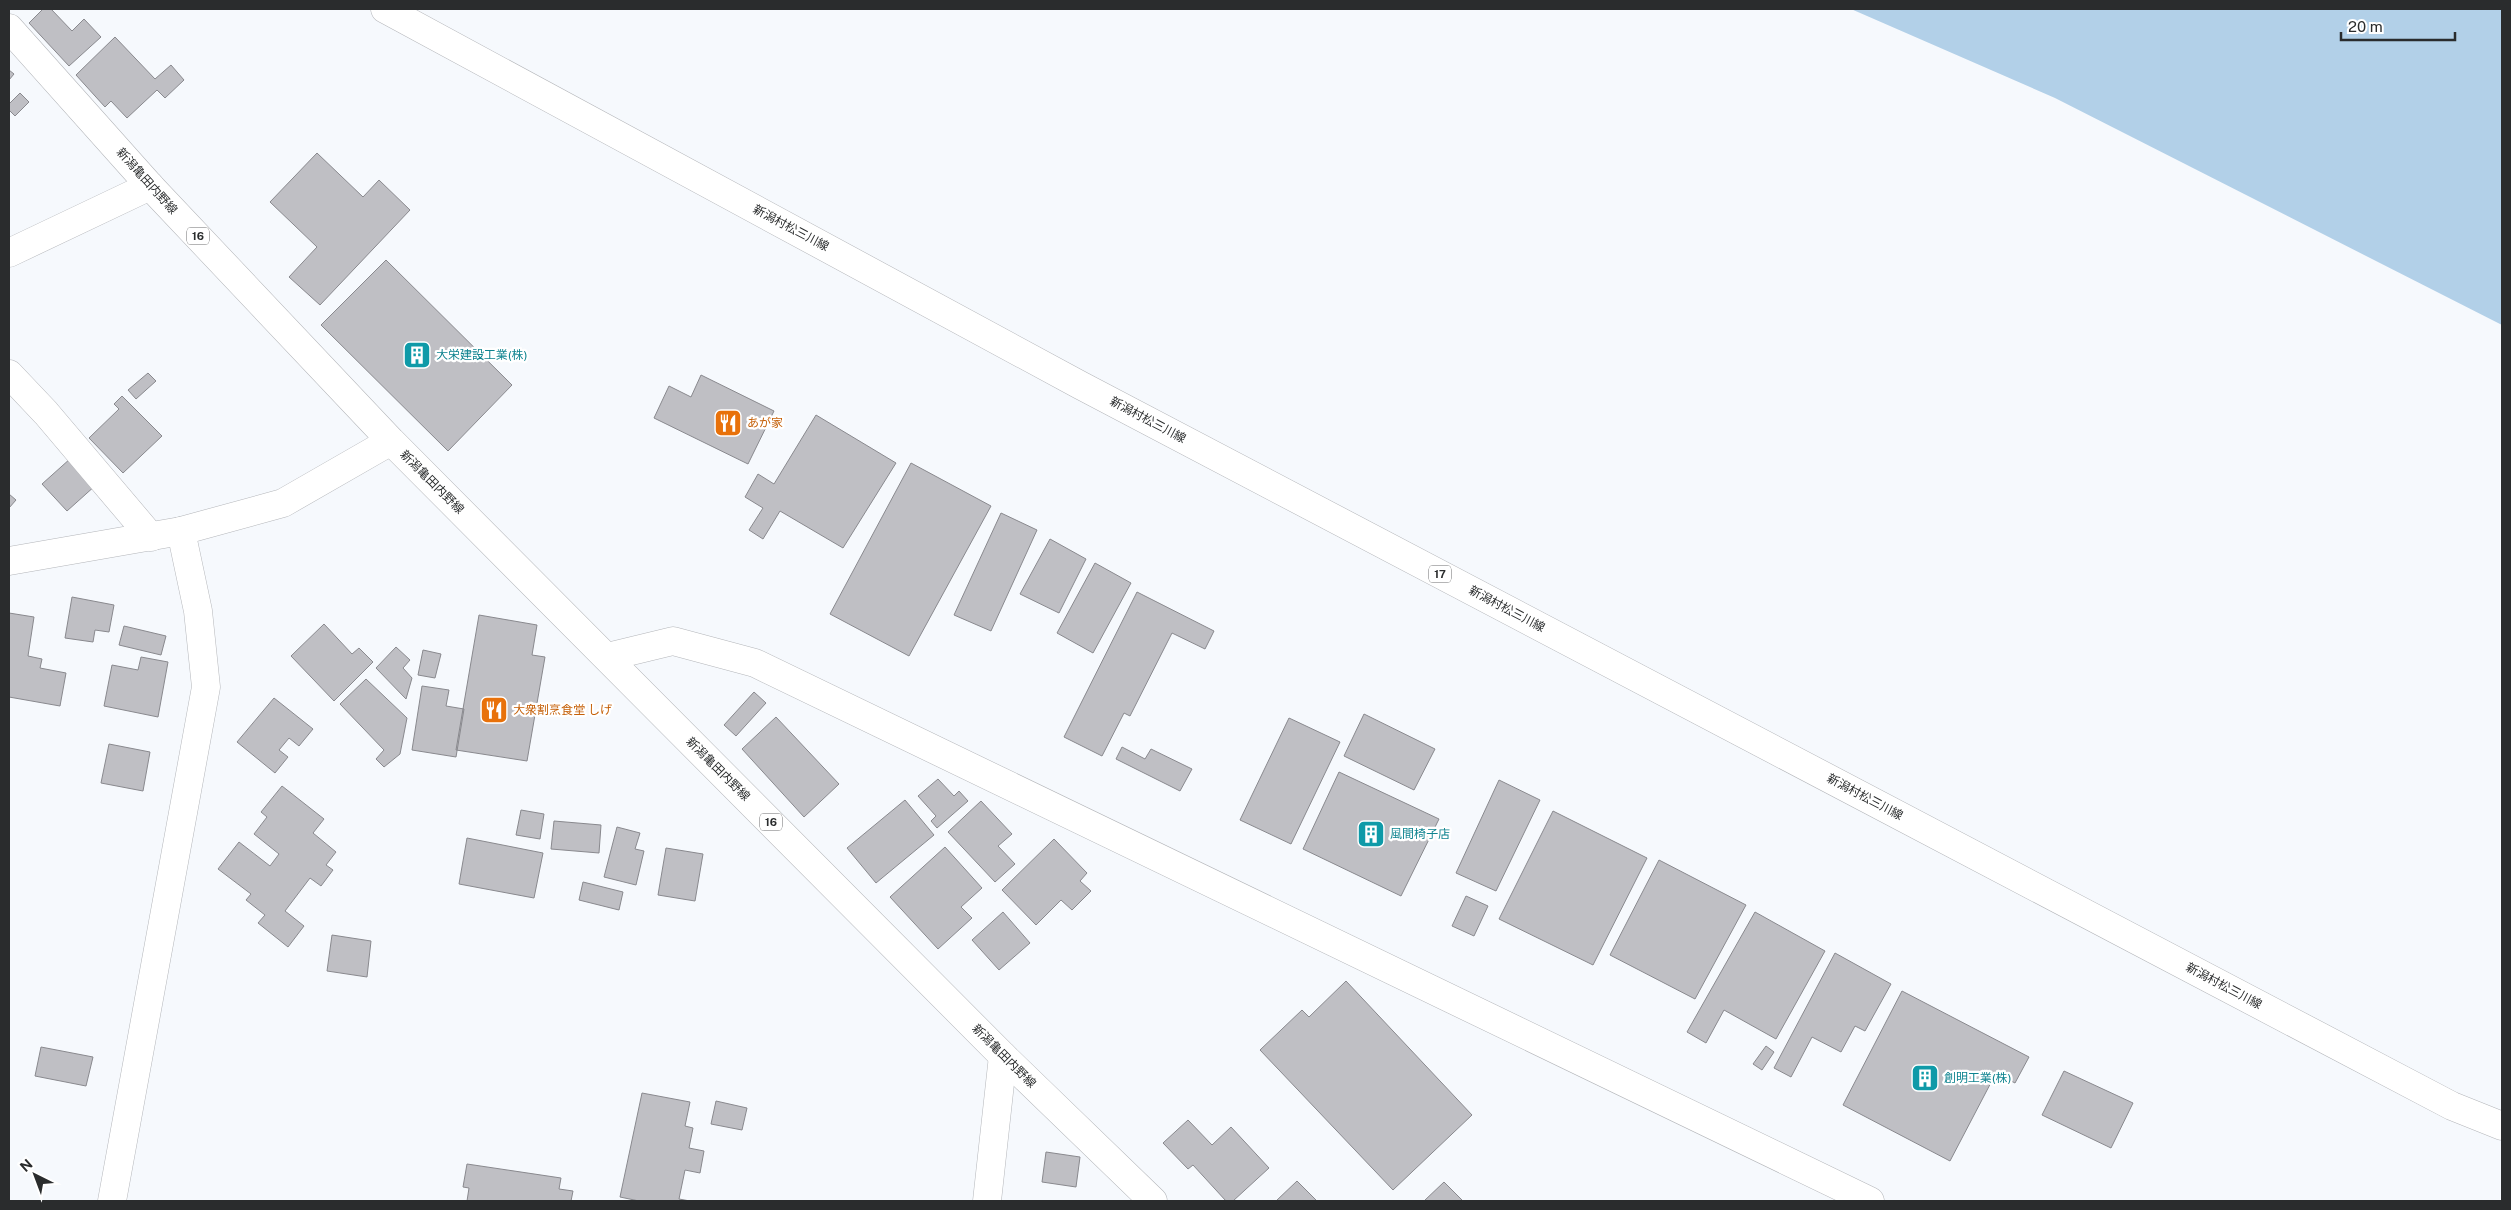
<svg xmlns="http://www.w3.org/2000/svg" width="2511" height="1210" viewBox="0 0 2511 1210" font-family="'Public Sans','Noto Sans JP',sans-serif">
<rect width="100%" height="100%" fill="#f6f9fd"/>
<path fill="#b2d0e8" d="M1851,9H2502V325L2055,98Z"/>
<path fill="#bfbfc4" stroke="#89898e" d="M43,9H51L72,31L84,19L101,37L69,66L29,23Z
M115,37L155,79L171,65L184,80L165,98L157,90L127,118L111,101L105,107L76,75Z
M9,70L14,74L9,80Z
M20,93L29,102L15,116L9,110V104Z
M317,153L363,197L379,180L410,210L320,305L289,277L317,247L270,202Z
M386,260L512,385L448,451L321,325Z
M148,373L156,381L136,399L128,390Z
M701,375L774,411L748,464L654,418L669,386L691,397Z
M122,396L162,436L123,473L89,438L119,409L114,404Z
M816,415L896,463L843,548L780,511L763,539L749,530L763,508L745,497L758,474L774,484Z
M71,458L96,485L67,511L42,484Z
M911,463L991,506L909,656L830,614Z
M9,494L16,500L9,508Z
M1001,513L1037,530L991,631L954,615Z
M1050,539L1086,559L1059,613L1020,594Z
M1095,563L1131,583L1093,653L1057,633Z
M1137,592L1214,631L1205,649L1172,633L1130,716L1124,713L1102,756L1064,737Z
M72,597L114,605L109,632L95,630L93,642L65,638Z
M9,613L34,617L28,656L42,659L40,668L66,673L60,706L9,697Z
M479,615L537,625L532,655L545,657L527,761L456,750Z
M324,624L352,654L359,648L373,662L334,701L291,656Z
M124,626L166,636L161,655L119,645Z
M396,647L410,660L403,668L412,678L406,699L376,668Z
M423,650L441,654L435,678L418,675Z
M141,657L168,662L158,717L104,706L112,665L138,670Z
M366,679L407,718L400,754L384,767L376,759L384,750L340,704Z
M422,686L449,690L446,706L464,709L456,757L412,750Z
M754,692L766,703L736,736L724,725Z
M274,698L313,729L299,746L289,738L279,750L288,757L275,773L237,742Z
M1364,714L1435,749L1414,790L1344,756Z
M776,717L839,784L804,817L742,749Z
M1289,718L1340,742L1291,844L1240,820Z
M109,744L150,752L143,791L101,783Z
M1122,747L1145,759L1151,749L1192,769L1180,791L1116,759Z
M1339,772L1439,819L1401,896L1303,849Z
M938,779L954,796L959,791L968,801L937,828L931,821L936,816L918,796Z
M1499,780L1540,800L1496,891L1456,873Z
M282,786L324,819L313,833L336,852L326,865L333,870L321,886L310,878L285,911L304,926L288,947L258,923L265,915L246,900L251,894L218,869L239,842L270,866L279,854L254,834L267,817L261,812Z
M905,800L934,835L876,883L847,848Z
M981,801L1012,834L998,846L1015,864L995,882L948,832Z
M521,810L544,814L540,839L516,835Z
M1553,811L1647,858L1593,965L1499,919Z
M554,821L601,825L599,853L551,849Z
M617,827L640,833L635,849L644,851L636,885L604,877Z
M467,838L543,853L534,898L459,884Z
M1054,839L1087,873L1080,881L1091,891L1072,910L1061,900L1036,925L1002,890Z
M945,847L982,888L961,907L972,918L938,949L890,897Z
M666,848L703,854L695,901L658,895Z
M1659,860L1746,905L1695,999L1610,955Z
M583,882L623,892L619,910L579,900Z
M1466,896L1488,906L1474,936L1452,926Z
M1003,912L1030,943L999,970L972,940Z
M1755,912L1825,951L1776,1039L1724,1010L1706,1043L1687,1032Z
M332,935L371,941L367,977L327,971Z
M1835,953L1891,984L1865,1031L1855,1026L1841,1052L1812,1037L1791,1077L1774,1068Z
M1346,981L1472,1115L1393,1190L1260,1050L1302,1010L1309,1017Z
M1902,991L2029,1057L2015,1083L1996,1073L1950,1161L1843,1105Z
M1766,1046L1774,1052L1762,1070L1753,1064Z
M41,1047L93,1057L86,1086L35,1076Z
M2064,1071L2133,1103L2111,1148L2042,1115Z
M642,1093L690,1102L685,1126L693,1128L689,1148L704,1151L700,1173L685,1170L679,1199L690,1201H639L620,1197Z
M716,1101L747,1108L742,1130L711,1124Z
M1188,1120L1212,1145L1231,1127L1269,1168L1233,1201H1226L1193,1165L1188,1169L1163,1143Z
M1046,1152L1080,1157L1076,1187L1042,1182Z
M467,1164L561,1178L559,1189L573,1191L571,1201H467L469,1188L463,1187Z
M1297,1181L1317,1201H1276Z
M1444,1182L1463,1201H1424Z"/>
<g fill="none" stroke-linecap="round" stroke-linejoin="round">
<g stroke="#b4b6ba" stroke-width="29">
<path id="street" d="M9,253L150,186
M9,374L46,413L151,537"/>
</g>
<g stroke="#b4b6ba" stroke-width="29">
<path id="secondary" d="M607,657L673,641L755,663L1870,1201
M112,1201L206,687L198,611L181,531
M987,1201L1003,1056"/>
</g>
<g stroke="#b4b6ba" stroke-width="29">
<path id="primary" d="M385,9L1080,385L2452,1106L2502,1126
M9,28L150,186L391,441L1003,1056L1153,1201
M9,561L181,531L283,503L391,441"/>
</g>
<use href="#street" stroke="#fff" stroke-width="28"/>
<use href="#secondary" stroke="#fff" stroke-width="28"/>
<use href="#primary" stroke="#fff" stroke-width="28"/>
</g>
<defs>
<g id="building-square" transform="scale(1.4375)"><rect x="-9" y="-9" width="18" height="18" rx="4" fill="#0f9aa8" stroke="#fff"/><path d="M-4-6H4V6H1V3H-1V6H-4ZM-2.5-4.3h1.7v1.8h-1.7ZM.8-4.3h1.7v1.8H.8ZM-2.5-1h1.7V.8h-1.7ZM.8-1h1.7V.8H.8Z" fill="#fff"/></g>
<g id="restaurant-square" transform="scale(1.4375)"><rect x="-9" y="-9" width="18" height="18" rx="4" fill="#e8710a" stroke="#fff"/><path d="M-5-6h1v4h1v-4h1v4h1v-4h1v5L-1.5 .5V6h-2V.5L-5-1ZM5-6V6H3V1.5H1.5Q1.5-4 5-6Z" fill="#fff"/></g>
</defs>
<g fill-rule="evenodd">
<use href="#building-square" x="417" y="355"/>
<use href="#restaurant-square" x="728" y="423"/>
<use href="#restaurant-square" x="494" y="710"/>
<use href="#building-square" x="1371" y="834"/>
<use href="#building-square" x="1925" y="1078"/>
</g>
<g text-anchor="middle" stroke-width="4.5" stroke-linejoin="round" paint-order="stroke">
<g fill="#fff" stroke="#6a6b6c" stroke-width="1">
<rect x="187" y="227.5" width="22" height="17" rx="4"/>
<rect x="1429" y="565.5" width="22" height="17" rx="4"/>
<rect x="760" y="813.5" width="22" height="17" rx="4"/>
</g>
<g font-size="11" font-weight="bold" fill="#2a2c2d">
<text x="198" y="240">16</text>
<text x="1440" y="578">17</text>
<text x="771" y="826">16</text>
</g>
<g font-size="12" fill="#2a2c2d" stroke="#fff">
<text transform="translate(147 181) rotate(48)" y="4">新潟亀田内野線</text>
<text transform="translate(791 228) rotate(28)" y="4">新潟村松三川線</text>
<text transform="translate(1148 420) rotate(28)" y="4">新潟村松三川線</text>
<text transform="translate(432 482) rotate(45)" y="4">新潟亀田内野線</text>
<text transform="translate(1507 609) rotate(28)" y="4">新潟村松三川線</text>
<text transform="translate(718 769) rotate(45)" y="4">新潟亀田内野線</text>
<text transform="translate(1865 797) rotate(28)" y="4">新潟村松三川線</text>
<text transform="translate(2224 986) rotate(28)" y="4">新潟村松三川線</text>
<text transform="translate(1004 1056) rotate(45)" y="4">新潟亀田内野線</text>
</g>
<g font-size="12" fill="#0d838f" stroke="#fff" text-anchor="start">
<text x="436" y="359">大栄建設工業(株)</text>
<text x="1390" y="838">風間椅子店</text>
<text x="1944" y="1082">創明工業(株)</text>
</g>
<g font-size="12" fill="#c56008" stroke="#fff" text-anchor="start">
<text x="747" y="427">あが家</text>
<text x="513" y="714">大衆割烹食堂 しげ</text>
</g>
</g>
<rect width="2511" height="1210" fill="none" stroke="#2a2c2d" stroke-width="20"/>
<g transform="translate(35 1175) rotate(318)" stroke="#ffffff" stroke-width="4" paint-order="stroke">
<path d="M0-4L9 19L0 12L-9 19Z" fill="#2a2c2d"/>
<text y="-8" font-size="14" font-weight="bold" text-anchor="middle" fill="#2a2c2d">N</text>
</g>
<path d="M2341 32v8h114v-8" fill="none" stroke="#2a2c2d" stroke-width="2.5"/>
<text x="2348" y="32" font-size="15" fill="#2a2c2d" stroke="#ffffff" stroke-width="4" paint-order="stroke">20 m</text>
</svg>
